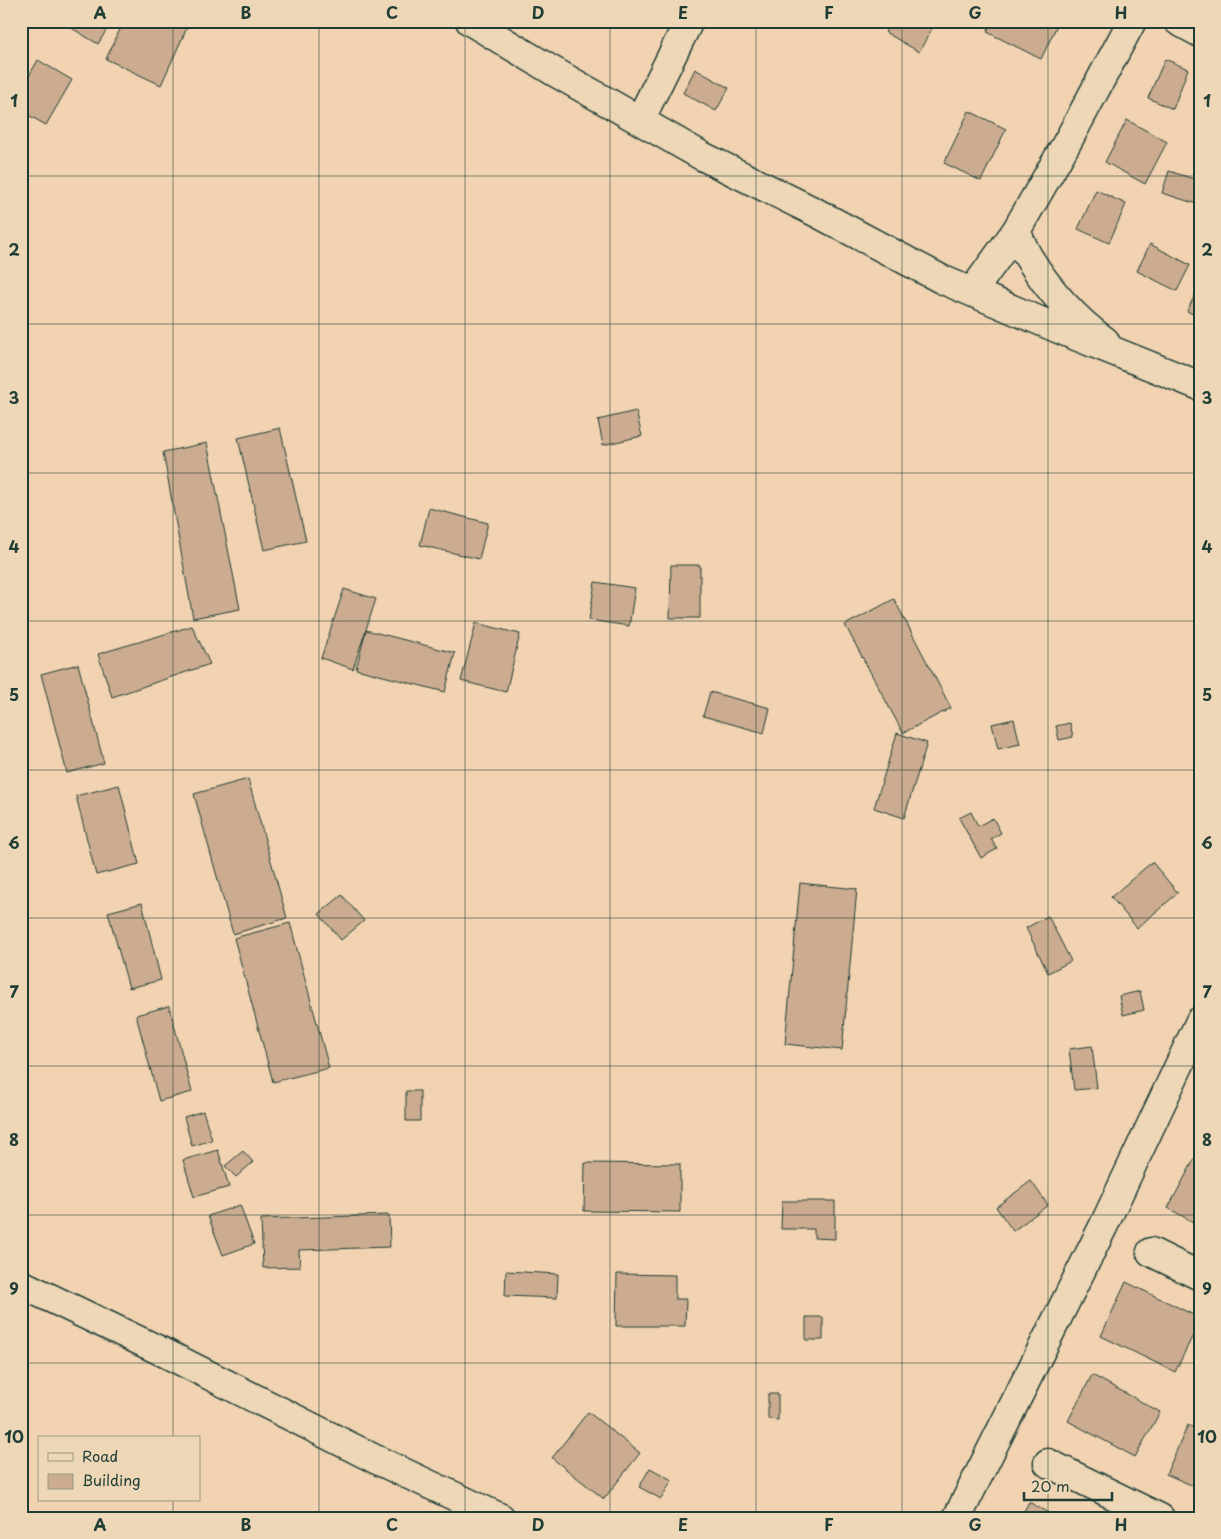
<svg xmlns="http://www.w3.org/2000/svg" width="1221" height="1539" viewBox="0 0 1221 1539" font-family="'Playpen Sans',sans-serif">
<rect width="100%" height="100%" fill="#f1d3b2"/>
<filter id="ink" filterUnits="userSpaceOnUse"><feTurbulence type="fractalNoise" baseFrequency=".02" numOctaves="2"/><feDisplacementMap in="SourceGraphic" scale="10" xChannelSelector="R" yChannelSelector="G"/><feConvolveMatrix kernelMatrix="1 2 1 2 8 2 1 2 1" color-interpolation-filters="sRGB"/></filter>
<g filter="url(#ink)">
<path fill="#cbac90" stroke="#1f3d34" d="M60,21H112L98,44Z
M124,21H190L161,85L106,59Z
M784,21H802L799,28Z
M892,21H936L919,52L885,32Z
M992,21H1059L1041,59L987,32Z
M1165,59L1188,69L1173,109L1148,98Z
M38,60L72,80L46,125L21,111V90Z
M695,69L729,88L716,111L683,93Z
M969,111L1006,129L981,181L944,163Z
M1127,120L1167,142L1145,184L1105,162Z
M1169,171L1200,181V205L1162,193Z
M1096,190L1126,204L1109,243L1078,229Z
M1150,244L1190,265L1177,291L1137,271Z
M1200,285V318L1187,311Z
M636,411L642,436L603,445L598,420Z
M280,428L306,541L264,550L238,438Z
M207,443L240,609L193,618L163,452Z
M429,508L488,523L479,559L420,545Z
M671,565H700V618H670Z
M595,582L635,588L629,626L589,620Z
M344,589L376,599L353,669L321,658Z
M894,599L951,708L903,733L845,625Z
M476,623L520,634L506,692L461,681Z
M192,626L210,664L112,697L98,654Z
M366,630L455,653L445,692L356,669Z
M78,664L104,763L67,773L41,674Z
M710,692L770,708L764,733L703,716Z
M1014,719L1020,744L998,749L992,724Z
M1070,723L1073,737L1059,740L1056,726Z
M897,733L927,743L904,818L874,808Z
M248,779L287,918L233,934L194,794Z
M119,785L139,864L96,875L76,796Z
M971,812L978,826L993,818L1001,833L991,839L997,849L981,858L959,818Z
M1152,862L1178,893L1137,928L1111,897Z
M800,883L857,889L842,1050L785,1044Z
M342,895L364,921L341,940L319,914Z
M142,903L161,980L129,988L108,912Z
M1048,916L1071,961L1048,973L1026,928Z
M290,923L329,1068L273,1082L234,938Z
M1140,991L1144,1010L1123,1015L1119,996Z
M169,1006L192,1092L159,1101L136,1015Z
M1092,1046L1097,1088L1074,1090L1069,1049Z
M406,1091H420V1121H406Z
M203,1111L212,1140L192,1146L184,1117Z
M218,1150L229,1187L194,1197L183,1160Z
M243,1151L253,1162L236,1177L225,1166Z
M1197,1154L1200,1156V1226L1168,1208Z
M585,1163L680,1164V1212L584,1211Z
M1031,1181L1048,1205L1013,1231L996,1207Z
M782,1201H835V1239L814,1238V1229H781Z
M240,1205L254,1244L223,1255L208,1216Z
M389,1215L390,1247L299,1250L300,1267L263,1268L261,1219Z
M506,1271L558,1274L557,1298L505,1296Z
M617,1274L675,1275V1299H686L685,1326H616Z
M1126,1282L1200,1318V1321L1175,1372L1101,1336Z
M806,1317H823V1340H806Z
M1092,1375L1160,1412L1135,1457L1068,1421Z
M768,1394H778V1420L768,1419Z
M588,1412L640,1453L604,1499L552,1458Z
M1188,1425L1200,1431V1489L1166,1474Z
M650,1468L672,1480L661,1499L639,1487Z
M1029,1502L1057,1518H1020Z"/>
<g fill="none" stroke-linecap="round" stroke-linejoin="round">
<g stroke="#1f3d34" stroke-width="31">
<path id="minor" d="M470,21L553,71L702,156L817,213L941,279L1066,332L1200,386
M1178,21L1200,33
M640,120L689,21
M1016,231C1020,240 1024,250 1029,258C1048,289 1075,320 1105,341
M972,292L1016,231L1069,139L1132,21
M1151,1252L1200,1276
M21,1284L167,1354L375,1459L501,1518
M1048,1463L1160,1518
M957,1518L1103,1227L1200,1021"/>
</g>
<use href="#minor" stroke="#edd7b6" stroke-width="28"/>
</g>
</g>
<path fill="none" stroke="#1f3d34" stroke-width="1" stroke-opacity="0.55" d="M173,21V1438M319,21V1518M465,21V1518M610,21V1518M756,21V1518M902,21V1518M1048,21V1518M21,176H1200M21,324H1200M21,473H1200M21,621H1200M21,770H1200M21,918H1200M21,1066H1200M21,1215H1200M21,1363H1200M173,1500V1518"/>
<rect width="1221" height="1539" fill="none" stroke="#edd7b6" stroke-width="55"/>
<rect x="38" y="1436" width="162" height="65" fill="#edd7b6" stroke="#9b9982"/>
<rect x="48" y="1453" width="25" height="8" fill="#edd7b6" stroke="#9b9982"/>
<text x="82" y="1462" font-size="15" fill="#1f3d34">Road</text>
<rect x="48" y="1474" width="25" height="15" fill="#cbac90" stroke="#9b9982"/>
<text x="82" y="1486" font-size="15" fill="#1f3d34">Building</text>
<path d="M1024 1492v8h88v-8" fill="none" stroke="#1f3d34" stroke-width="2.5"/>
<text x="1031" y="1492" font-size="15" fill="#1f3d34" stroke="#edd7b6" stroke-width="4" paint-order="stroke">20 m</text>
<rect x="28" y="28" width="1166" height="1484" fill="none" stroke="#1f3d34" stroke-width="2"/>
<g font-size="16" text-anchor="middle" font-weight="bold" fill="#1f3d34">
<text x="100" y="19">A</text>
<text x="246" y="19">B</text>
<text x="392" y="19">C</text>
<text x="538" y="19">D</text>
<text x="683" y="19">E</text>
<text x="829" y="19">F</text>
<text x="975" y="19">G</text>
<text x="1121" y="19">H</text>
<text x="14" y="107">1</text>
<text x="1207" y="107">1</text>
<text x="14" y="256">2</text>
<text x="1207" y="256">2</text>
<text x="14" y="404">3</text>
<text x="1207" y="404">3</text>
<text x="14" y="553">4</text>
<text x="1207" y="553">4</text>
<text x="14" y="701">5</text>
<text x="1207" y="701">5</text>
<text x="14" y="849">6</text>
<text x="1207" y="849">6</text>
<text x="14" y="998">7</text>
<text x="1207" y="998">7</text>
<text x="14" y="1146">8</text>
<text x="1207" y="1146">8</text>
<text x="14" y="1295">9</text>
<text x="1207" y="1295">9</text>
<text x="14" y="1443">10</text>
<text x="1207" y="1443">10</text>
<text x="100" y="1531">A</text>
<text x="246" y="1531">B</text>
<text x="392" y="1531">C</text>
<text x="538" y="1531">D</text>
<text x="683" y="1531">E</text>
<text x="829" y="1531">F</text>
<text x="975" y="1531">G</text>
<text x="1121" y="1531">H</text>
</g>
</svg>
